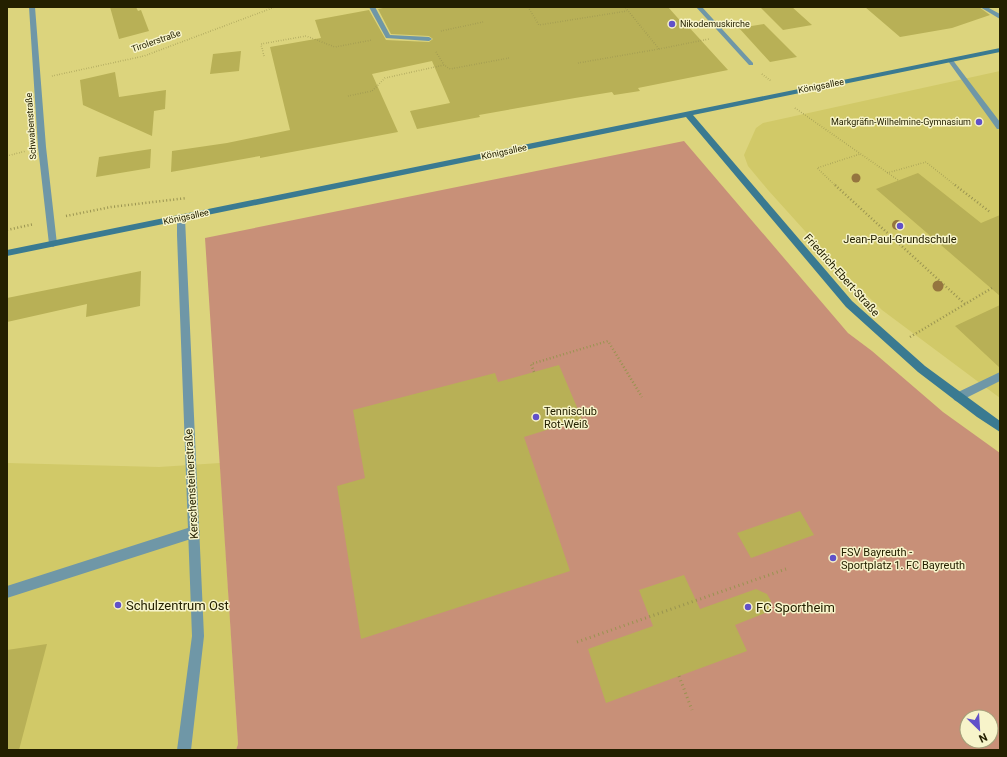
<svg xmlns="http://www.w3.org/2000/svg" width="1007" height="757" viewBox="0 0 1007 757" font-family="Roboto,sans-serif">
<rect width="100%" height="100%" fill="#dcd47d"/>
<path fill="#d1c968" d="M1000,71V398L882,310L832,261L768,190L748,166L744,155L756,128L763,123Z
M7,463L159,467L220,463L238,744L236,750H7Z"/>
<path fill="#c89078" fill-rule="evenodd" d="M684,141L848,333L872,351L943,412L1000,453V750H236L238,744L205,238ZM967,717H991V741H967Z"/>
<path fill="#b8b056" d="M110,7H136L138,11L141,10L149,31L119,39Z
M388,7H668L684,25H687L728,70L638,88L640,91L614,95L612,92L575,98L479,115L480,117L417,129L410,111L450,103L432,61L372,74L398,132L260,158V156L171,172L172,151L227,143L290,130L270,47L321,38L315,20L369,10L386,40L429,42L433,39L429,36L391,34L378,9Z
M760,7H792L812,25L783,30Z
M865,7H979L990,15L952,28L900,37Z
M764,24L797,57L770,62L739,28Z
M241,51L239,71L210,74L213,54Z
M115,72L119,97L166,90L165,109L154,111L152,136L83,105L80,80Z
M151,149L150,168L96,177L99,157Z
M918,173L981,223L1000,215V296L876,189Z
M141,271L140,306L86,317L87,304L7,322V298Z
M1000,305V368L955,326Z
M559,365L582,419L524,437L570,571L361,639L337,486L365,478L353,410L495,373L498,382Z
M800,511L814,535L751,558L737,533Z
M684,575L700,609L756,589L767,594L771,601L770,611L735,625L747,651L606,703L588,649L653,626L639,590Z
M47,644L19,750H7V650Z"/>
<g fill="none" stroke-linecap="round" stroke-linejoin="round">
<path stroke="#999350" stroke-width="1.5" stroke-dasharray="0.5 2" stroke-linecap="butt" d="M528,7L539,25L627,11
M441,31L483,22
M659,49L709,39
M436,52L444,65
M264,56L261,44L306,36L335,47L372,40
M578,63L659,49L625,7
M762,74L771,81
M52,76L144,56L275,7
M348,96L372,91L385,78L444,65L450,69L509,58
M795,108L898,180
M7,156L26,151
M887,173L926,162L956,186
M836,186L817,168L860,154"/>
<path stroke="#999350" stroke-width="2.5" stroke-dasharray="1 2.5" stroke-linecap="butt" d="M835,185L965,304
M955,185L990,212
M66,216L111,207L187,198
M7,230L34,224
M910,337L992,288
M534,372L531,364L608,341L642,397"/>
<path stroke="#999350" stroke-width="3" stroke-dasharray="1 3.5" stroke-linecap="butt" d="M577,642L786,569
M679,676L692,710"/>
<path fill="#6f97a7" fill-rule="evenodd" d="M369,7H375L390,35L429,37L432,39L429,41L386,38Z
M948,59H952L1000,122V129H997L948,61Z
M1000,372V381L958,402L954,400L953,397L954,394Z
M194,526L198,528L200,532L198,536L194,538L7,598V586Z"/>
<path fill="#6f97a7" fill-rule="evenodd" d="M29,7H35L46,147L57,244L53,247L49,244L38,147Z
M696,7H702L753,63V65H749Z
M980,7H987L1000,14V19Z
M181,215L185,218L204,636L191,750H177L192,636L177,235V218Z"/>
<path fill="#3a7a91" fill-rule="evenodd" d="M1000,48V52L693,115L852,301L925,366L1000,421V432L977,417L918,372L846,307L686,117L7,256V250Z"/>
</g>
<g fill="#95753f">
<circle cx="856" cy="178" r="4.5"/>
<circle cx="897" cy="225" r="5"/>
<circle cx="938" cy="286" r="5.5"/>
</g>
<g fill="#6151c9" stroke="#f7f4ca" stroke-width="1.5">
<circle cx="672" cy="24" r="4"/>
<circle cx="979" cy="122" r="4"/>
<circle cx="900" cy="226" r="4"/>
<circle cx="536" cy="417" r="4"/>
<circle cx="833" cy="558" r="4"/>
<circle cx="118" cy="605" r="4"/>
<circle cx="748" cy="607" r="4"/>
</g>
<g text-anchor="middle" stroke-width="3" stroke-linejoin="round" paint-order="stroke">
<g font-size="9" fill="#242000" stroke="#f7f4ca" text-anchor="start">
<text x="680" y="27">Nikodemuskirche</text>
<text x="971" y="125" text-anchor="end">Markgräfin-Wilhelmine-Gymnasium</text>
</g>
<g font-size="9" fill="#242000" stroke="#f7f4ca">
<text transform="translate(156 41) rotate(-19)" y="3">Tirolerstraße</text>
<text transform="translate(821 86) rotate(-11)" y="3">Königsallee</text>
<text transform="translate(31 126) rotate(-94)" y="3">Schwabenstraße</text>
<text transform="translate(504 152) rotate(-12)" y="3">Königsallee</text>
<text transform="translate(186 217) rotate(-12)" y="3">Königsallee</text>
</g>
<g font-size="11" fill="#242000" stroke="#f7f4ca" text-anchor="start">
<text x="900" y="243" text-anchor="middle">Jean-Paul-Grundschule</text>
<text x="544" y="415">Tennisclub<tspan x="544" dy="13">Rot-Weiß</tspan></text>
<text x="841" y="556">FSV Bayreuth -<tspan x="841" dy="13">Sportplatz 1. FC Bayreuth</tspan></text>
</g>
<g font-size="11" fill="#242000" stroke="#f7f4ca">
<text transform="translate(842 275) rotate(48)" y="4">Friedrich-Ebert-Straße</text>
<text transform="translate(191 484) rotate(-93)" y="4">Kerschensteinerstraße</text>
</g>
<g font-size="13" fill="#242000" stroke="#f7f4ca" text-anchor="start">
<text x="126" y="610">Schulzentrum Ost</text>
<text x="756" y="612">FC Sportheim</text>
</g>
</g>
<rect width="1007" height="757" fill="none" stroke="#242000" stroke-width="16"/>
<g transform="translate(979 729) rotate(155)"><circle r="19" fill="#f7f4ca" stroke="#a39f79"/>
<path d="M0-3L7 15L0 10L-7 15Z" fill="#6151c9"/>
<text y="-6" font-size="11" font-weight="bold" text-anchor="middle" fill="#242000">N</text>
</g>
</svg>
